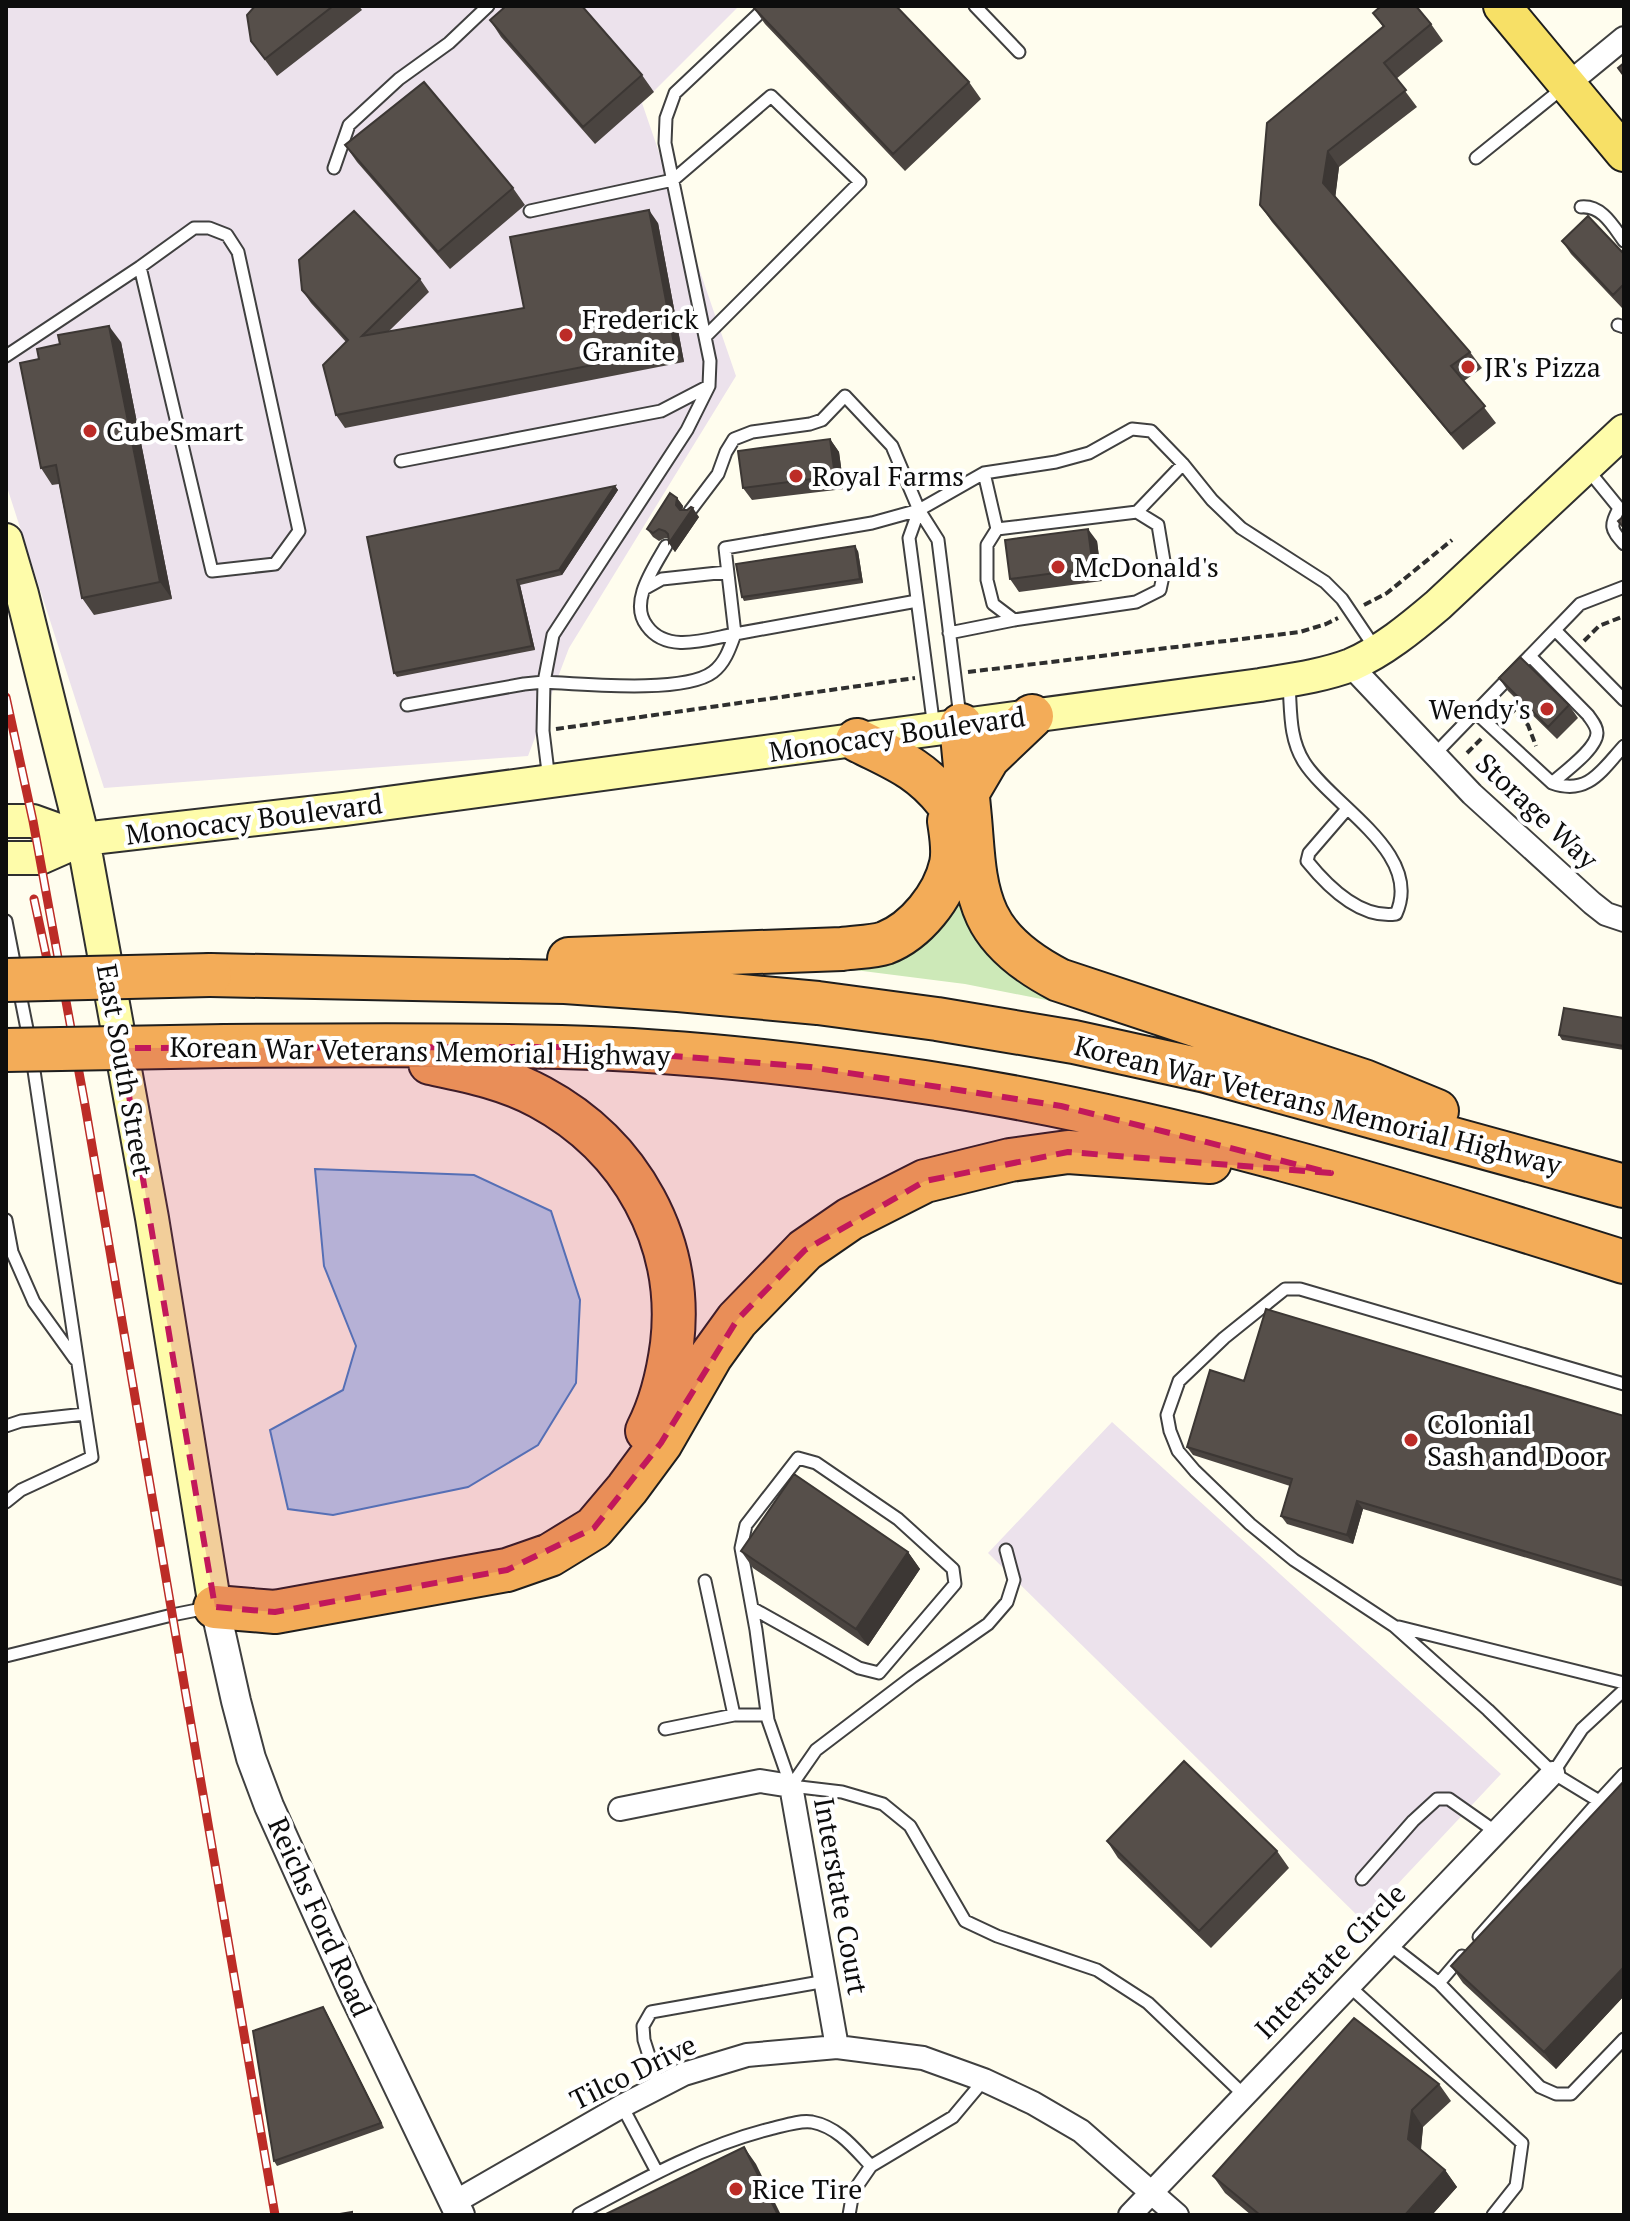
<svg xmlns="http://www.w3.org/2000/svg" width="1630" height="2221" viewBox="0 0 1630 2221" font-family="'PT Serif',serif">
<rect width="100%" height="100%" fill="#fffdee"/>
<path fill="#ece2ec" d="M6,6H739L642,103L736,376L569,648L528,756L104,788L6,484Z
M1112,1422L1501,1774L1363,1921L988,1553Z"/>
<path fill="#cde9b8" d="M961,878L974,911L1142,1019L965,984L784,961H844Z"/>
<path fill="#b3d7f5" stroke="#3b85cc" stroke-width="2" d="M315,1169L474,1175L551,1211L580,1300L576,1383L538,1445L468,1487L333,1515L288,1509L270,1430L343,1390L356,1346L324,1266Z"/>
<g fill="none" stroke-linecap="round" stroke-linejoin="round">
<g stroke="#404040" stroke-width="15">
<path id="service" d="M975,6L1019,52
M1476,158L1564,87
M334,168L349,125L399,79L449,43L488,6
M1581,207C1602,205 1613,226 1624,241
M530,211L673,180L771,96L860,182L705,337
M1618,325L1624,327
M6,356L140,267L194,228H209L227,235L238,252L299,531L275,564L212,571L140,267
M401,461L661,411L709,386
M1588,470L1619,508C1610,527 1610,528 1624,544
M984,473L997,529
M919,510L909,538L934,728
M690,511L718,474L726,452L734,439L752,432L810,424L822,420L845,396L892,446L919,510L938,540L960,717
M1137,512L1158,525L1165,567L1160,590L1136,602L1014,620L993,604L987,580V545L997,529L1137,512L1183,464L1212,500L1241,528L1325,582L1342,599L1375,648
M666,546C658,560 648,575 643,591C639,604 639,616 647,626C667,654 707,639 735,634L725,548L872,523L919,510L984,473L1056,462L1089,453L1132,429L1151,431L1183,464
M644,589L662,579L727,572
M1555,630L1624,700
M949,633L1014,620
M1530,656L1588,715C1592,721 1597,726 1597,733C1597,749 1564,772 1552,783
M1289,685C1291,711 1289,738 1304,762C1332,806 1424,853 1396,914C1361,919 1328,887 1307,861L1309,853L1347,809
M407,705L524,684L544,682L553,635L687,430L709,386L710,361L665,143L666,118L675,93L767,6
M1475,712L1552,783C1588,796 1602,770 1624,746
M1435,754L1580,604L1624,587
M549,780L543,731L544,682C583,684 684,694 713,672C725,663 730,648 735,634L917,601
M6,921L16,972
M6,1220L12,1252L34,1302L75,1359
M6,1426L21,1421L85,1414
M6,1502L21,1490L92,1457L30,1044L19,989
M705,1581L734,1715
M752,1608L859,1668L879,1673L955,1584L953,1569L898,1519L816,1463L798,1458L746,1525L741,1548L756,1630L768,1720L791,1786
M1399,1627L1624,1683
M6,1656L172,1615L207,1608
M665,1729L734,1715H767
M1553,1773L1582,1729L1624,1690
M791,1786L842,1792L883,1804L910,1826L965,1921L997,1936L1097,1970L1148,2003L1244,2095
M791,1786L816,1750L912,1677L988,1624L1007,1602L1014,1580L1006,1550
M1599,1801L1624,1774
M1362,1879L1413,1821L1437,1799H1449L1496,1832
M1479,1937L1599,1801L1553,1773L1488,1710L1394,1626L1294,1560L1250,1524L1195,1471L1178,1451L1170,1431L1167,1415L1179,1381L1224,1338L1285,1289H1300L1624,1384
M1389,1944L1439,1983L1462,1956
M1439,1983L1540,2087L1556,2094H1571L1624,2039
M1349,1986L1522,2143L1516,2186L1493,2215
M659,2087L644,2040L643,2026L651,2012L826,1981
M622,2106L657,2172
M579,2214C640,2181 702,2146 770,2129C783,2126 799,2120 812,2122C838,2127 854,2148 871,2166
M849,2215L853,2192L871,2166L953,2117L984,2080"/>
</g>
<g stroke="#404040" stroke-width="26">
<path id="minor" d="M1568,84L1624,38
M1350,665L1472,794L1592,903L1606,914L1624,920
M620,1809L760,1781L791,1786L837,2047
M453,2203L622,2106L684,2074L747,2055L837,2047L923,2058L984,2080L1033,2103L1081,2131L1177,2215
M1130,2215L1553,1773"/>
</g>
<g stroke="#404040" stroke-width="32">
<path id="tertiary" d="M215,1607L236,1701L251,1758L269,1806L351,1988L460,2215"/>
</g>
<g stroke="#2f2f2f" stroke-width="36">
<path id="secondary" d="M6,540L22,594L83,839L152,1218L215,1607
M6,821H33L83,839
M6,858H40L83,839L344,809L1260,685C1290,680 1322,676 1351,665C1383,651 1411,628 1438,605L1624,431"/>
</g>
<g stroke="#1e1e1e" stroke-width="40">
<path id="primary" d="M1502,6L1624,153"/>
</g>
<g stroke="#1e1e1e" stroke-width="46">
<path id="motorway" d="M961,725C964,756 967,787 970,818C973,850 973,885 987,915C1001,945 1030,965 1059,980L1364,1081L1437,1111
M857,740C894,759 919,767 946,801
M968,792L988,758L1032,716
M569,959L842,949C856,947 873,947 885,943C916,931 944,896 951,864C954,850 951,835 949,821
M210,975L565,982L678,990L818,1003L937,1019L1074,1042L1206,1071L1624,1186
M225,1046C337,1045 449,1044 561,1047C683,1050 805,1064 924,1082C1163,1118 1395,1189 1624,1262
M430,1063C468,1071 505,1078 540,1097C631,1146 684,1241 672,1344C668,1374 661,1404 647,1431
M215,1607L275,1612L507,1570L550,1555L594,1528L627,1489L661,1443L711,1356L737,1320L805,1250L850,1219L925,1181L1010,1160L1068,1152L1210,1162"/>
</g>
<path stroke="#2f2f2f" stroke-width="4" stroke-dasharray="8 4" stroke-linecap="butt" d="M1364,605L1387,593L1452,540
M1584,641L1599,626L1624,616
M968,672L1300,632L1326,624L1338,618
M1509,707L1528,725L1536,746
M1498,717L1516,700
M556,729L915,678
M1467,753L1483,737"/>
<use href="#service" stroke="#fff" stroke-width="11"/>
<use href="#minor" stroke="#fff" stroke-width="22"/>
<use href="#tertiary" stroke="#fff" stroke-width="28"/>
<use href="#secondary" stroke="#fefcaa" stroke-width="32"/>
<use href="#primary" stroke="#f7e066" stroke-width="36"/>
<use href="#motorway" stroke="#f3ac58" stroke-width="42"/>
<g stroke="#bc2c27" stroke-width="9">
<path id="rail" d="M6,697L33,821L85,1105L275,2215
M34,899L51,978"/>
</g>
<use href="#rail" stroke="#fff" stroke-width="6" stroke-dasharray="18" stroke-linecap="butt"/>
<g stroke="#1e1e1e" stroke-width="46" stroke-linecap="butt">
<path id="motorway-bridge" d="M6,980L210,975
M6,1050L225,1046"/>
</g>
<use href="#motorway-bridge" stroke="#f3ac58" stroke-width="42"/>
</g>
<path fill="#4a4440" d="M255,6H359L362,10L277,76L251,41Z
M753,7L969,82L981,99L905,171L765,24Z
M1373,13L1431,24L1443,41L1396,79L1417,107L1339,167L1335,197L1470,352L1482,368L1464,381L1496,423L1463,450L1272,222L1260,205L1383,27Z
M490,20L642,75L654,92L595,144L501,37Z
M345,145L513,188L525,205L450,269L357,162Z
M658,223L684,362L345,428L336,415L346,342L311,303L302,290L420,279L429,292L389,331L524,308Z
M1562,241L1624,254V305L1622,308L1571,254Z
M121,342L172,599L94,615L82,598L59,484L52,485L41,468Z
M830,439L839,452L844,489L752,500L743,488Z
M615,486L618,490L562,575L520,585L535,650L397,677L394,673Z
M677,498L683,506L682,510L699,517L675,552L669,543L668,538H665L659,541L653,537L647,529Z
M1097,541L1102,581L1019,592L1010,579Z
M858,551L863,583L744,601L742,597Z
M1499,678L1569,705L1578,718L1557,739L1508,691Z
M1624,1018V1050L1562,1040L1559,1035Z
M1244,1381L1624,1416V1587L1363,1509L1353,1544L1287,1524L1281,1516L1290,1486L1193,1455L1187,1447Z
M741,1551L908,1552L920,1569L868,1646L753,1568Z
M1624,1781V1996L1556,2069L1463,1983L1451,1966Z
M1107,1841L1277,1851L1289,1868L1211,1948L1118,1858Z
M326,2012L384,2128L277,2166L274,2161Z
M1439,2084L1451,2101L1423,2127L1421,2150L1445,2170L1457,2187L1432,2215H1251L1225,2193L1213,2176Z"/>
<path fill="#3c3734" d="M1328,151L1339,167L1335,200L1323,183Z
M649,210L658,223L684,362L675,349Z
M109,326L121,342L172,599L160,582Z
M830,439L839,452L844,489L835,476Z
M615,486L618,490L562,575L559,570Z
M677,498L683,506L682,514L676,505Z
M693,508L699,517L675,552L669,543Z
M1088,529L1097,541L1102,581L1093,568Z
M855,546L858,551L863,583L860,579Z
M517,580L520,585L535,650L532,646Z
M1357,1501L1363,1509L1353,1544L1347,1535Z
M908,1552L920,1569L868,1646L856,1629Z
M1624,1967V1996L1556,2069L1544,2052Z
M323,2007L326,2012L384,2128L381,2123Z
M1412,2110L1423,2127L1420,2156L1408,2139Z
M744,2147L756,2164L781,2215H778Z
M1445,2170L1457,2187L1432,2215H1405Z"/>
<path fill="#564f4a" stroke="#3c3734" stroke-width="2" d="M255,6H333L265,59L251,41L247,15Z
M506,6H582L642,75L583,127L490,20Z
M754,6H896L969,82L893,154L753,7Z
M1381,6H1416L1431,24L1384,63L1406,90L1328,151L1323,183L1470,352L1451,366L1485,406L1451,434L1260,205L1267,123L1384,26L1373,13Z
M1624,63V76L1618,68Z
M424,82L513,188L438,252L345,145Z
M649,210L675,349L336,415L323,365L348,340L302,290L299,260L354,211L420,279L362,336L524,308L510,237Z
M1588,216L1624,254V284L1613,295L1562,241Z
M109,326L160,582L82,598L56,465L41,468L20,363L39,359L37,349L60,344L58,335Z
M830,439L835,476L743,488L738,451Z
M615,486L559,570L517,580L532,646L394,673L367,537Z
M670,493L677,498L676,505L680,510H687L691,507L693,508L669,543L668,534L665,531L659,529L653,533L647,529Z
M1624,516V528L1618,521Z
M1088,529L1093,568L1010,579L1005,540Z
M855,546L860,579L742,597L736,564Z
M1520,657L1569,705L1548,727L1499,678Z
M1564,1008L1624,1018V1046L1559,1035Z
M1266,1309L1624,1416V1581L1357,1501L1347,1535L1281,1516L1292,1479L1187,1447L1210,1370L1244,1381Z
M794,1474L908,1552L856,1629L741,1551Z
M1184,1761L1277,1851L1199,1931L1107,1841Z
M1624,1781V1967L1544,2052L1451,1966Z
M323,2007L381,2123L274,2161L253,2031Z
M1354,2018L1439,2084L1412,2110L1408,2139L1445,2170L1405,2215H1260L1213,2176Z
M744,2147L778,2215H604Z
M352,2212V2215H334Z"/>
<path fill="#c2185b" fill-opacity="0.2" stroke="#c2185b" stroke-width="6" stroke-dasharray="16 10" stroke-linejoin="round" d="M563,1047L810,1067L1061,1106L1331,1173L1068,1152L925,1181L805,1250L737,1320L661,1443L594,1528L507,1570L275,1612L215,1607L121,1048Z"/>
<g fill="#bc2c27" stroke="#fff" stroke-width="3">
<circle cx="566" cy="335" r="8"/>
<circle cx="1468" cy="367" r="8"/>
<circle cx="90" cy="431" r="8"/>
<circle cx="796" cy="476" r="8"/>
<circle cx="1058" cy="567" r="8"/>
<circle cx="1547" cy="709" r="8"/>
<circle cx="1411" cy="1440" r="8"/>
<circle cx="736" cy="2189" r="8"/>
</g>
<g text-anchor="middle" stroke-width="8" stroke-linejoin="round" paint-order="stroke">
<g font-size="28" fill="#0d0d0d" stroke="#fff" text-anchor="start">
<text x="582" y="329">Frederick<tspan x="582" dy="32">Granite</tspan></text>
<text x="1484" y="377">JR's Pizza</text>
<text x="106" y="441">CubeSmart</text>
<text x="812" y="486">Royal Farms</text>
<text x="1074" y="577">McDonald's</text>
<text x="1531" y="719" text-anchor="end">Wendy's</text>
<text x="1427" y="1434">Colonial<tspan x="1427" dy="32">Sash and Door</tspan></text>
<text x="752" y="2199">Rice Tire</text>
</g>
<g font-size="28" fill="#0d0d0d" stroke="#fff">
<text transform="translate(897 734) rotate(-8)" y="10">Monocacy Boulevard</text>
<text transform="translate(1537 811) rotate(43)" y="10">Storage Way</text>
<text transform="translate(254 819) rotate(-7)" y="10">Monocacy Boulevard</text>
<text transform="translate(420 1051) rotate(1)" y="10">Korean War Veterans Memorial Highway</text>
<text transform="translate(125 1070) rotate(80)" y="10">East South Street</text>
<text transform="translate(1318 1105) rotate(14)" y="10">Korean War Veterans Memorial Highway</text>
<text transform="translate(841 1896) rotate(80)" y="10">Interstate Court</text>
<text transform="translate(320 1917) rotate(66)" y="10">Reichs Ford Road</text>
<text transform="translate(1330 1961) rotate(-46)" y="10">Interstate Circle</text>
<text transform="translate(633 2072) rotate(-26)" y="10">Tilco Drive</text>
</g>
</g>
<rect width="1630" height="2221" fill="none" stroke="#0d0d0d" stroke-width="16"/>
</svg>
